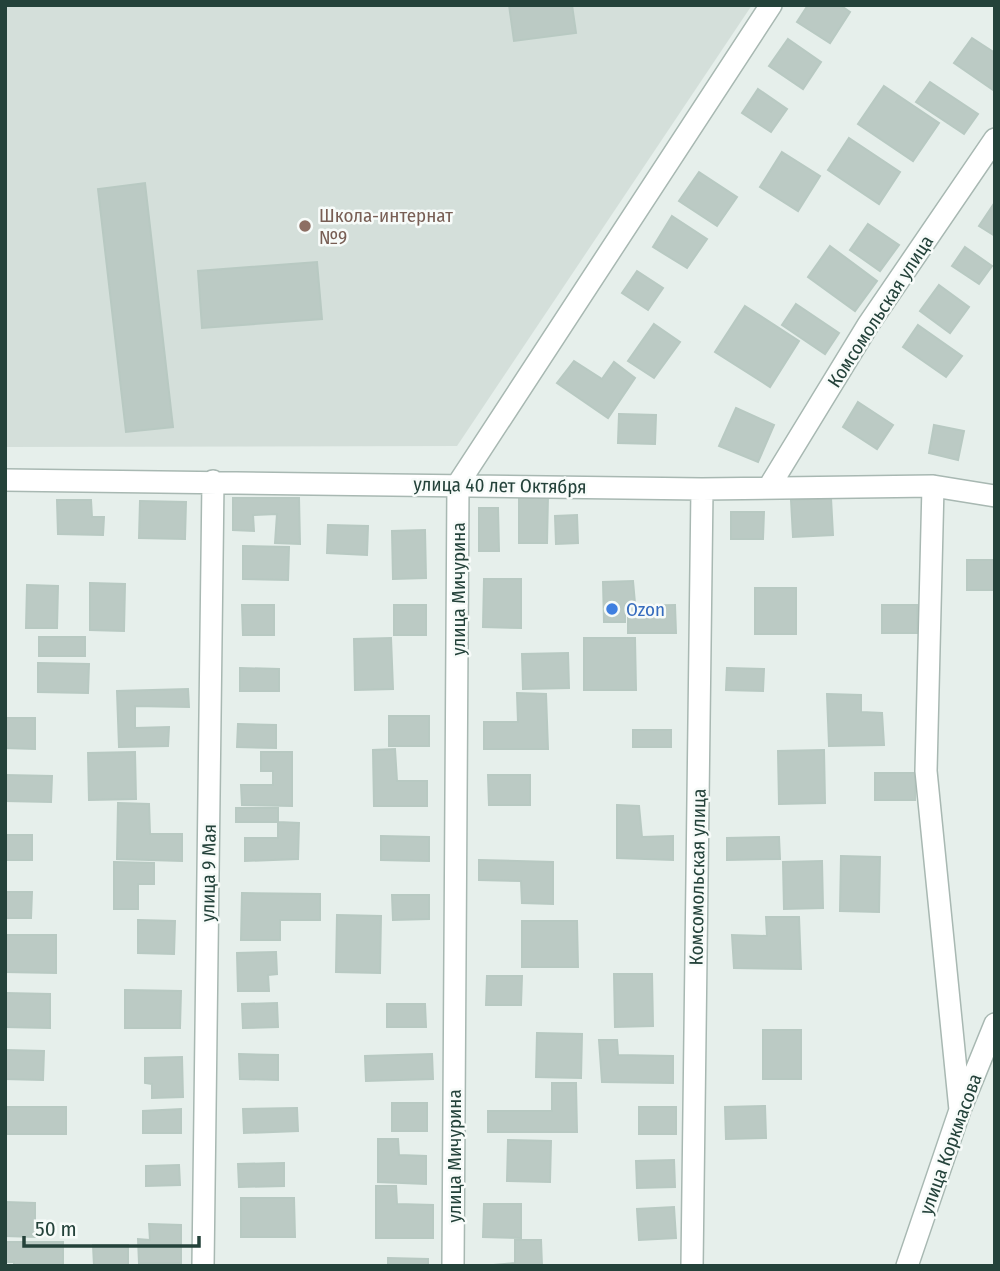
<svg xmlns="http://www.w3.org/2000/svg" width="1000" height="1271" viewBox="0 0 1000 1271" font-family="'Fira Sans Condensed',sans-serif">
<rect width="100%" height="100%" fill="#e6efeb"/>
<path fill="#d4dfda" d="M5,5H752L457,446L5,447Z"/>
<path fill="#bbcac4" stroke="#b8c9c2" stroke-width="2" d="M509,5H572L576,33L514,41Z
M808,5H840L850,12L830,43L797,22Z
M972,38L995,53L993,90L954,63Z
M788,39L821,62L803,89L769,66Z
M930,82L978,114L964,134L916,102Z
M884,86L939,123L913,161L858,124Z
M758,89L787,109L771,132L742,113Z
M849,138L900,172L879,204L828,170Z
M782,152L820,176L798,211L760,187Z
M699,172L737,197L717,226L679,201Z
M145,183L173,427L126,432L98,189Z
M995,202V236L979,226Z
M672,216L707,239L687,268L653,247Z
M868,224L899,245L880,271L850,250Z
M830,246L877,281L855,311L808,277Z
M965,247L992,266L979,284L952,266Z
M317,262L322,319L202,328L198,271Z
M637,271L663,288L648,310L622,293Z
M939,285L969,307L950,333L920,311Z
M796,304L839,333L825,354L782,325Z
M745,306L799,341L770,387L715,352Z
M654,324L680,342L654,378L628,361Z
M918,325L962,356L946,377L903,347Z
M574,361L602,379L614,362L635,378L608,418L557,383Z
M858,402L893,425L877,449L843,427Z
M736,408L774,425L758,462L719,446Z
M619,414L656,415L655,444L618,443Z
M934,425L964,431L958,460L929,453Z
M519,496H548L547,543H519Z
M233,498H299L300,544L275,543L277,514L253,515L254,531L233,530Z
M831,498L833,535L793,537L791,500Z
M57,500H91L92,517H104L103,535L58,534Z
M140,501L186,502L185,539L139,538Z
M479,508H498L499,551H479Z
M731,512H764L763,539H731Z
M577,515L578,543L556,544L555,516Z
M328,525L368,526L367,555L327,553Z
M425,530L426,578L393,579L392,531Z
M243,546L289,547L288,580L243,579Z
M967,560H995V590H967Z
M484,579H521V628L483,627Z
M633,581L635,603L625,604V622H604L603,582Z
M90,583L125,584L124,631L90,630Z
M27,585L58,586L57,628H26Z
M755,588H796V634H755Z
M242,605H274V635H243Z
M394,605H426V635H394Z
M675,605L676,633H628V606Z
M882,605H917V633H882Z
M39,637H85V656H39Z
M391,638L393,689L355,690L354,639Z
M584,638H635L636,690H584Z
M568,653L569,688L523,689L522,654Z
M38,663L89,664L88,693L38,692Z
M240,668L279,669V691H240Z
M727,668L764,669L763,691L726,690Z
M188,689L189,707L135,706V728L169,727L168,746L119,747L117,691Z
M517,693L546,694L548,749H484V722H518Z
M827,694L861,695V712L882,713L884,745L829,746Z
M389,716H429V746H389Z
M5,718H35V749L5,748Z
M238,724L276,725V748L237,747Z
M633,730H671V747H633Z
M395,749L397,781H427V806H374L373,750Z
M824,750L825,803L779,804L778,751Z
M135,752L136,799L89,800L88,753Z
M261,752H292V806L242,805L241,785H273V771H261Z
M875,773H915V800H875Z
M5,775L52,776L51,802L5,801Z
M488,775H530V805H489Z
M118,803L149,804L150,834H182V861L117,859Z
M617,805L639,806L642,837L673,836V860L617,858Z
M236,808H278V822H236Z
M278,822L299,823L298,859L245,861V838H278Z
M5,835H32V860H5Z
M381,836L429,837V861L381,860Z
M779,837L780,859L727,860V838Z
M841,856L880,857L879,912L840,911Z
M479,860L553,862V904L522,903L521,881L479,880Z
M822,861L823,908L784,909L783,862Z
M114,862L154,863V884H138V909H114Z
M5,892H32L31,918H5Z
M242,893L320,894V920H280V940H241Z
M392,895H429V919L393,920Z
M337,915L381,916L380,973L336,972Z
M766,917H799L801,969L734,968L732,935L767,936Z
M138,920L175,921L174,954L138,953Z
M522,921H577L578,967H522Z
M5,935H56V973L5,972Z
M276,952L277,974L268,975L269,991H238L237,953Z
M614,974H652L653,1026L615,1027Z
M487,976H522L521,1005H486Z
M125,990L181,991L180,1028H125Z
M5,993L50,994V1028L5,1027Z
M277,1003L278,1027L243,1028L242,1004Z
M387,1004H425L426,1027H387Z
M763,1030H801V1079H763Z
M537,1033L582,1034L581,1078L536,1077Z
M599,1040H617L618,1055L673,1056V1083L602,1082Z
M5,1050L44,1051L43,1080L5,1079Z
M239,1054L278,1055V1080L240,1079Z
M432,1054L433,1079L366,1081L365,1056Z
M182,1057L183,1097L152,1098V1084L145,1083V1058Z
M552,1083H576L577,1132H488V1111H552Z
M392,1103H427V1131H392Z
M765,1106L766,1138L726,1139L725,1107Z
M5,1107H66V1134H5Z
M639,1107H676V1134H639Z
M297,1108L298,1131L244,1133L243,1109Z
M181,1109V1133H143V1111Z
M378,1139H398L399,1155L426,1156V1184L378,1182Z
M508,1140L551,1141L550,1182L507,1181Z
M674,1160L675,1187L637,1188L636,1161Z
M284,1163V1186L239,1187L238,1164Z
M179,1165L180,1185L146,1186V1166Z
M376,1186H396L397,1204L433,1205V1238H376Z
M241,1198H294L295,1237H241Z
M5,1202L35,1203V1237L5,1236Z
M484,1204H521V1238L483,1237Z
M674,1207L676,1238L639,1240L637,1209Z
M149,1224L181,1225V1263H139L138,1239L150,1240Z
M515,1240H541L542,1266H482L515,1263Z
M5,1242H63V1266H14V1262H5Z
M93,1245H128V1266H94Z
M388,1258L428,1259V1266H388Z"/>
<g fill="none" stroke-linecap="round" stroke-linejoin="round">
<g stroke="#a8b8b2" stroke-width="24">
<path id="street" d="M5,480L702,489L933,486L995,496
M933,486L926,771L960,1110
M769,487L868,325L995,139
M203,1266L213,481
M453,1266L458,484L771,5
M692,1266L702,489
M907,1266L960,1110L995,1024"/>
</g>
<use href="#street" stroke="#fff" stroke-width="21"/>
</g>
<circle fill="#8d6e63" stroke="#f7fbf9" stroke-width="2.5" cx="305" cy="226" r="7"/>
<circle fill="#3f7fe0" stroke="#f7fbf9" stroke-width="2.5" cx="612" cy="609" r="7"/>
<g text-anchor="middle" stroke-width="5" stroke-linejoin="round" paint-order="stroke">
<g font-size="19" fill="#785e54" stroke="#f7fbf9" text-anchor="start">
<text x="319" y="222">Школа-интернат<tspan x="319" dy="22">№9</tspan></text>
</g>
<g font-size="19" fill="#24423a" stroke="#f7fbf9">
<text transform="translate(880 311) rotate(-57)" y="7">Комсомольская улица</text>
<text transform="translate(500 485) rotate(1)" y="7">улица 40 лет Октября</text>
<text transform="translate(458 589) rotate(-90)" y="7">улица Мичурина</text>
<text transform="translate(208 873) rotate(-89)" y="7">улица 9 Мая</text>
<text transform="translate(697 877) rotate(-89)" y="7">Комсомольская улица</text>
<text transform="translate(950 1144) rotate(-70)" y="7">улица Коркмасова</text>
<text transform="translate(454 1156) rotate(-90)" y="7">улица Мичурина</text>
</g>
<g font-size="19" fill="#366cbe" stroke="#f7fbf9" text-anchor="start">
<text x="626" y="616">Ozon</text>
</g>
</g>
<rect width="1000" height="1271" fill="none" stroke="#24423a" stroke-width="14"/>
<path d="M24 1236v10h175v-10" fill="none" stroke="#24423a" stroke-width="3.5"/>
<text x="35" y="1236" font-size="21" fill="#24423a" stroke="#f7fbf9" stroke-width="5" paint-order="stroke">50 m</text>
</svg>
